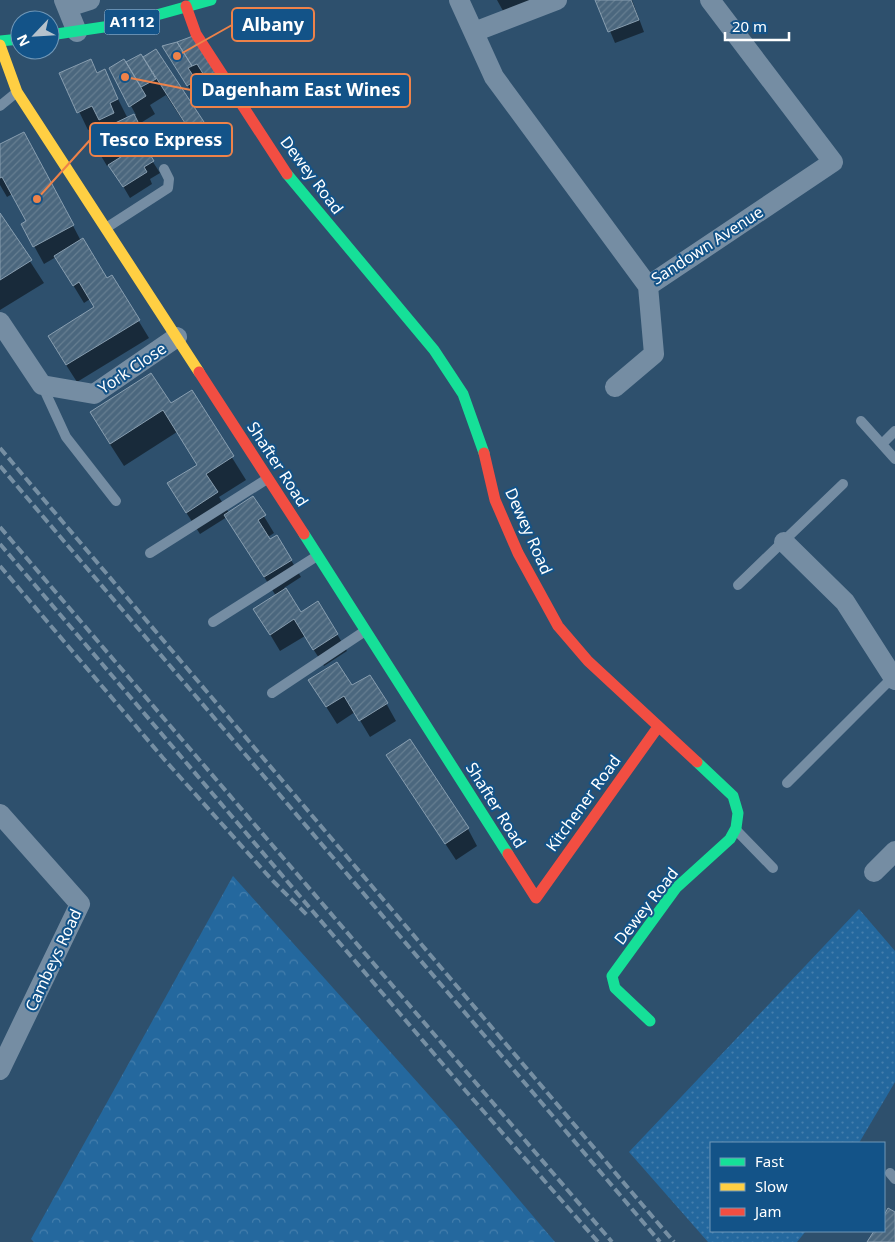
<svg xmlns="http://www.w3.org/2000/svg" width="895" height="1242" viewBox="0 0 895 1242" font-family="'Noto Sans',sans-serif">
<defs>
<pattern id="park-crowns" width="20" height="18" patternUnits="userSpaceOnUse" patternTransform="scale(1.25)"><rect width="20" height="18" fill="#24689e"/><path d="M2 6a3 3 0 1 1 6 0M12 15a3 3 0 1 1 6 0" fill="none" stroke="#457fad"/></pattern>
<pattern id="garden-dots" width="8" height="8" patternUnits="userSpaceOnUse" patternTransform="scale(1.25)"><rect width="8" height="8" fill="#24689e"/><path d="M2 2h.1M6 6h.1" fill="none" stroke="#457fad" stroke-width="1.8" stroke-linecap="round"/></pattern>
<pattern id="building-hatch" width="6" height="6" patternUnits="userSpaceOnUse" patternTransform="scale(1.25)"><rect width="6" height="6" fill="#4b677e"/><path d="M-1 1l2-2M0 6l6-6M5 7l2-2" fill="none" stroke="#667e91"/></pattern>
</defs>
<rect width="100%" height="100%" fill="#2e506d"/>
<path fill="url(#park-crowns)" d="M233,876L453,1122L555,1242H34L31,1239Z"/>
<path fill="url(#garden-dots)" d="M859,909L895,951V1082L859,1143H711V1231H806L797,1242H708L629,1152Z"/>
<path fill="#0007" d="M497,0H555L512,27Z
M597,0H632L644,32L615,43Z
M195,37L223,85L214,90L204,75L194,80L202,92L195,97L170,58Z
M155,50L213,139L200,147L166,95L150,105L155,114L139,124L149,145L144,148L160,173L150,179L152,184L130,198L110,164L107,166L100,154L105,129L102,124L88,130L61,74L91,61L98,73L104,71L128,119L136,115L131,106L126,64L140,55L142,59Z
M0,145L33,150L81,241L107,280L112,277L149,338L77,382L59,354L96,308L90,299L84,303L56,257L44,264L22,224L27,221L12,194L7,197L0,185Z
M0,215L44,283L0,310Z
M191,392L246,480L219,497L229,513L253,498L274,533L268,537L291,560L301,577L284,588L300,614L337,634L347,651L324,666L305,636L280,651L265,626L276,596L227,517L200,534L182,506L198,465L177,432L124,466L104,435L170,405Z
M352,687L386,703L396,721L370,737L355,712L337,724L320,697Z
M398,772L468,829L477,846L456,860Z"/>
<path fill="url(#building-hatch)" stroke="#889eb0" d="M595,0H631L639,20L608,32Z
M193,36L217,73L207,80L197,64L192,66L177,42Z
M177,42L192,66L188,68L196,80L187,86L162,46Z
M156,49L204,122L190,131L143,57Z
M141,54L156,79L141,87L126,62Z
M91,59L97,73L105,69L118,99L110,103L114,113L99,120L92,106L77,113L59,73Z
M124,59L146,96L129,107L109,68Z
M134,114L144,134L99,155L90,135Z
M24,132L74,225L33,247L21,224L26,221L2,177L0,178V144Z
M143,143L154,161L144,167L147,172L123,187L108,165Z
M0,213L32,260L0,280Z
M83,238L107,278L112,275L140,320L66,365L48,336L94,307L79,282L73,286L54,256Z
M151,373L171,403L192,390L234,456L206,474L218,492L186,513L167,483L197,465L163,410L110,444L90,412Z
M253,496L266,515L258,520L270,539L277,535L292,560L264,577L224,515Z
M286,588L301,612L318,601L338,634L313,650L294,619L270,635L253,609Z
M337,662L352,685L370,675L388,703L359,721L344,696L326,707L308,680Z
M410,739L469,828L445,844L386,755Z
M888,1208L895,1212V1242H867L874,1231H884V1215Z"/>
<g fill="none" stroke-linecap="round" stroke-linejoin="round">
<path stroke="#758da3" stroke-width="10" d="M0,106L17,92
M106,228L168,188L169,179L164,169
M42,385L66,437L116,501
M861,421L895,459
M882,444L895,431
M150,553L267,479
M738,585L843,484
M213,622L317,556
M272,693L365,631
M787,783L892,678
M737,831L773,868
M890,1173L895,1179"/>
<path stroke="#758da3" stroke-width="20" d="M64,0L77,32
M459,0L494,77L648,286L833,162L710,0
M68,7L90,0
M474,32L557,0
M0,322L42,385L94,394L177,337
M615,387L654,354L648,286
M784,542L845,602L895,680
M0,814L80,904L0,1070
M874,872L895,851"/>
<path stroke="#16e098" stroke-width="11" d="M50,35L124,24L211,0
M0,41L20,39
M287,174L434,350L463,394L484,453
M304,534L508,854
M650,1021L615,988L612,976L676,888L730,839L736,828L738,813L733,796L697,762"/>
<path stroke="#ffcf43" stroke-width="11" d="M0,45L17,92L199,372"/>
<path stroke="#f24e42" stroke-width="11" d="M186,6L196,34L287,174
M199,372L304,534
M484,453L495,500L518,553L558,626L588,661L697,762
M508,854L536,898L658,727"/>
<path stroke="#768fa3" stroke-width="4" stroke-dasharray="9 4" stroke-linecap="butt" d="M0,448L674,1242
M0,466L660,1242
M0,527L612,1242
M0,544L464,1089L598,1242
M0,566L163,758L272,880L309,917"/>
</g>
<g text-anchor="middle" stroke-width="4" stroke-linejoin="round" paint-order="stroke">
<rect fill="#135388" stroke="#b8cbdb" stroke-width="1" x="104.5" y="9.5" width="55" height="25" rx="4"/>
<g font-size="15" font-weight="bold" fill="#fff">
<text x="132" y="27">A1112</text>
</g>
<g font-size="16" fill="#fff" stroke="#135388">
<text transform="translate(312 175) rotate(53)" y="6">Dewey Road</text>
<text transform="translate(707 245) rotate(-33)" y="6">Sandown Avenue</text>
<text transform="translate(132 368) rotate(-34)" y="6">York Close</text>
<text transform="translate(278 464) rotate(57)" y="6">Shafter Road</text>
<text transform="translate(529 531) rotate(66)" y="6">Dewey Road</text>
<text transform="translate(583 803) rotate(-54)" y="6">Kitchener Road</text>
<text transform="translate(496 805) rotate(58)" y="6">Shafter Road</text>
<text transform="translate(646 906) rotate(-52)" y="6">Dewey Road</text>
<text transform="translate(53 960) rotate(-65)" y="6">Cambeys Road</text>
</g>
</g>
<path fill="none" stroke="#ee8249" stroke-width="2" d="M177 56L232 25M125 77L191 90M37 199L90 140"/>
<g fill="#ee8249" stroke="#135388" stroke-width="2">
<circle cx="177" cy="56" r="5"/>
<circle cx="125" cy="77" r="5"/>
<circle cx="37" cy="199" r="5"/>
</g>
<g fill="#135388" stroke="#ee8249" stroke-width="2">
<rect x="232" y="8" width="82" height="33" rx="5"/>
<rect x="191" y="74" width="219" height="33" rx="5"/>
<rect x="90" y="123" width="142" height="33" rx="5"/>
</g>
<g font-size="18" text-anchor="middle" font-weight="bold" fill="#fff">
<text x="273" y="31">Albany</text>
<text x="301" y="96">Dagenham East Wines</text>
<text x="161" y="146">Tesco Express</text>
</g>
<rect x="710" y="1142" width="175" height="90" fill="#135388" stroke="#7198b8"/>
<rect x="720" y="1158" width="25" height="8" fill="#16e098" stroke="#7198b8"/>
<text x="755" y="1167" font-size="15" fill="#ffffff">Fast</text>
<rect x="720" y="1183" width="25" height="8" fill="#ffcf43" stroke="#7198b8"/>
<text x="755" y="1192" font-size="15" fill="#ffffff">Slow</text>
<rect x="720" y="1208" width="25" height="8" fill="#f24e42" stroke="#7198b8"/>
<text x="755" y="1217" font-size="15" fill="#ffffff">Jam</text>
<g transform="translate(35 35) rotate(245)"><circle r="24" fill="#135388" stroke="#7198b8"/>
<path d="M0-4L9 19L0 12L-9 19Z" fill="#b6c2cc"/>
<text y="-8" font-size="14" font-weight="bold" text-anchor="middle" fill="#ffffff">N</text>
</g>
<path d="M725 32v8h64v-8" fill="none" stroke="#ffffff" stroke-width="2.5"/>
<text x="732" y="32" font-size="15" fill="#ffffff" stroke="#135388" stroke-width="4" paint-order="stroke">20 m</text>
</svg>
